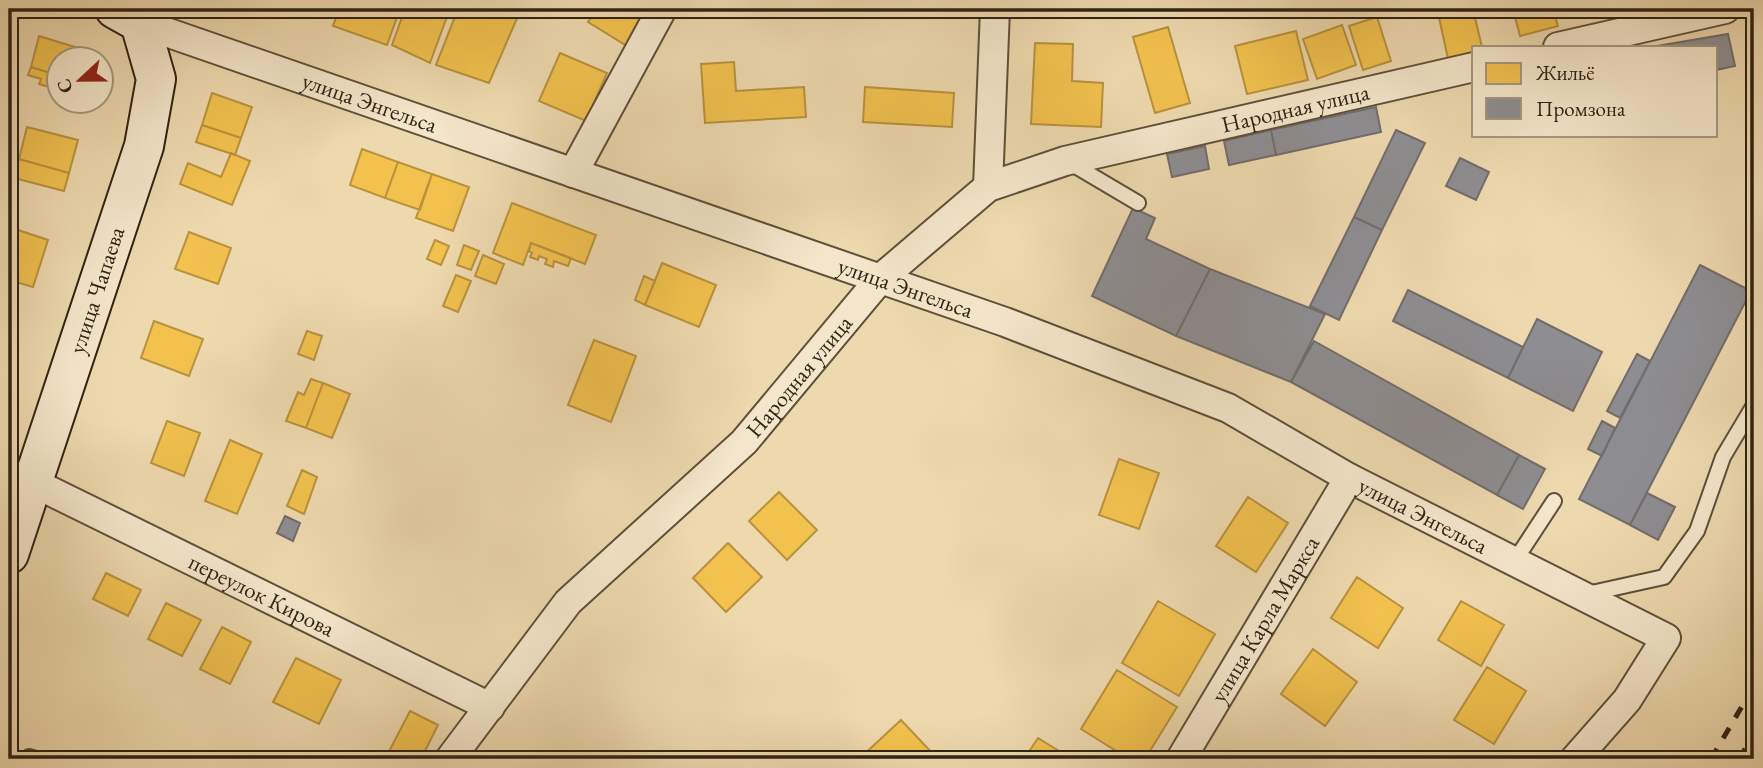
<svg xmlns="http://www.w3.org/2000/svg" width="1763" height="768" viewBox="0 0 1763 768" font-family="'EB Garamond',serif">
<rect width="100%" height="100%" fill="#eed8ae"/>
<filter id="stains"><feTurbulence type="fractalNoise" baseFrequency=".00286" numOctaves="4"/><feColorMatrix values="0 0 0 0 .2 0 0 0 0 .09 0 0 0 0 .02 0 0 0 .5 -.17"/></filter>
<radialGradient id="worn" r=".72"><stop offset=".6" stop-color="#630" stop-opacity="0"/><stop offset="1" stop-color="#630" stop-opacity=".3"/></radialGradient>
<path fill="#f2c14e" stroke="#b8923d" stroke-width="2" d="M339,9H400L387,45L333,26Z
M405,9H444L449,11L430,63L392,45Z
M458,9H521L489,83L436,65Z
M597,9H641L647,12L627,46L588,22Z
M1457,9H1473L1482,47H1474V62L1450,68L1438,13Z
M1513,9H1553L1558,26L1520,36Z
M1579,9H1608L1581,17Z
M1377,17L1391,61L1363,70L1349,26Z
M1342,25L1356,65L1317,79L1303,39Z
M1168,27L1190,103L1155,113L1133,37Z
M1296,31L1308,80L1247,94L1235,46Z
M39,36L101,55L100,60H60V76L31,67Z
M1035,43L1073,44L1072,81L1103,83L1101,127L1031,124Z
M560,53L607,73L586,121L539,101Z
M734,62L736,91L804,87L806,117L705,123L701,64Z
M31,67L60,76L59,90L39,84L41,79L28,75Z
M865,87L954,93L952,127L863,122Z
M212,93L252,107L241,138L202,125Z
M202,125L241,138L235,155L196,142Z
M27,127L78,140L69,173L19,159Z
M362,149L398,162L385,198L350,185Z
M231,153L250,161L232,205L180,184L188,163L221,177Z
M19,159L69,173L64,191L14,178Z
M398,162L432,174L420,210L385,198Z
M432,174L469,187L453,231L416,218Z
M512,203L596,235L585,264L531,243L523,265L493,253Z
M9,227L48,240L33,287L9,280Z
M189,232L231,248L218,284L175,269Z
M435,240L449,246L441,265L427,259Z
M531,243L571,258L568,266L554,261L553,267L545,264L547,259L539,256L538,260L530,257L532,253L529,251Z
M464,245L479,251L471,270L457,265Z
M483,255L504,264L496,284L475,276Z
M662,263L716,285L699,327L645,305Z
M456,275L471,281L458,312L443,306Z
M644,276L655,281L645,305L635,300Z
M154,321L203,339L189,376L141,358Z
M307,331L322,336L314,360L298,354Z
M594,340L636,356L611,422L568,405Z
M311,379L323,383L306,428L286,421L298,392L304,395Z
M323,383L350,394L332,438L306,428Z
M167,421L200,433L184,476L151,463Z
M230,440L262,454L237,514L205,501Z
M1119,459L1159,473L1139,529L1099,515Z
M302,470L317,477L304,514L287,506Z
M779,492L817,530L787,560L749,521Z
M1248,497L1288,523L1256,572L1216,546Z
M728,543L762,577L726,612L693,578Z
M106,573L141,590L128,616L93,599Z
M1357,577L1403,608L1378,648L1331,618Z
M1158,601L1215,634L1179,696L1122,663Z
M1461,601L1504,625L1481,666L1438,640Z
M166,603L201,620L182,656L148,639Z
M222,627L251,642L230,684L200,669Z
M1313,649L1357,682L1325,726L1281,694Z
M296,658L341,680L319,724L273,702Z
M1487,667L1526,691L1494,744L1454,720Z
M1117,670L1177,707L1145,759H1129L1081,729Z
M410,711L438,725L421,759H385Z
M901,720L934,755L930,759H859Z
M1038,738L1072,759H1024Z"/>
<path fill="#8d8d92" stroke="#716d6c" stroke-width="2" d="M1728,34L1735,66L1716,70V47H1651Z
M1376,107L1381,132L1276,155L1271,130Z
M1271,130L1276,155L1229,165L1224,141Z
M1396,130L1425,143L1382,230L1354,217Z
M1205,146L1209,169L1172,177L1167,154Z
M1460,158L1489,172L1476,200L1446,186Z
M1133,208L1155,218L1146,239L1210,269L1176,336L1092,296Z
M1354,217L1382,230L1339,320L1310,306Z
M1700,265L1751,291L1630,525L1579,499Z
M1210,269L1325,314L1291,382L1176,336Z
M1408,290L1523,347L1508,378L1393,321Z
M1537,319L1602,352L1573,411L1508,378Z
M1314,341L1519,455L1497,495L1291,382Z
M1637,354L1650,361L1620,418L1607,411Z
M1602,421L1615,428L1602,456L1588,449Z
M1519,455L1545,469L1523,509L1497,495Z
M1647,493L1675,507L1658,540L1630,525Z
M285,516L300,523L293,541L277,533Z"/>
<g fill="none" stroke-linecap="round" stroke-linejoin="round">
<g stroke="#5f503a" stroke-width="18">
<path id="lane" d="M1067,161L1138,203
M1514,562L1554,501
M1587,594L1664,577L1697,531L1723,457L1754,405
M28,759L29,757L36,759"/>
</g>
<g stroke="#5f503a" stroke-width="32">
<g id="street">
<path id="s1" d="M140,23L1005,322L1228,408L1349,478L1666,638L1627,700L1575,759"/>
<path d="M1558,47L1725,9"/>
<path d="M573,173L662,9"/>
<path d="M988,187L995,9"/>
<path id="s2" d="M32,482L490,707"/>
<path id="s3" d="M450,759L568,602L744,442L880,279L988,187L1065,161L1474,67"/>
<path id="s4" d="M1181,759L1349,478"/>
</g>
</g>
<g stroke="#2f2314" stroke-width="42">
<g id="secondary">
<path id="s5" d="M9,554L144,146L156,79L140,23L115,9"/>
</g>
</g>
<use href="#lane" stroke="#f4e6ca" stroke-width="14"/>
<use href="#street" stroke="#f4e6ca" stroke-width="28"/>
<use href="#secondary" stroke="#f4e6ca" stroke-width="38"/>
<path stroke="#2f2314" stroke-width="5" stroke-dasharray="12 12" stroke-linecap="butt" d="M1711,759L1754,686
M1739,759L1754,734"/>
</g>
<g text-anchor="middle" stroke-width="7" stroke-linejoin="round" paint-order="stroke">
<g font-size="23" fill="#2f2314" stroke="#f4e6ca">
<text dy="8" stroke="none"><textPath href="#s1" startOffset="243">улица Энгельса</textPath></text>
<text dy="8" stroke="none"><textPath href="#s3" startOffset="1106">Народная улица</textPath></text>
<text dy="8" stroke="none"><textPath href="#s1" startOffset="810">улица Энгельса</textPath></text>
<text dy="8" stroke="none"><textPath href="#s5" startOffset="278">улица Чапаева</textPath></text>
<text dy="8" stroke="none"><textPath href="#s3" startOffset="520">Народная улица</textPath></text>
<text dy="8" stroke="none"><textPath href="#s1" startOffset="1377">улица Энгельса</textPath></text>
<text dy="8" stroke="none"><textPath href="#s2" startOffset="256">переулок Кирова</textPath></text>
<text dy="8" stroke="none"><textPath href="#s4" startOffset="163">улица Карла Маркса</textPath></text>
</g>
</g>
<rect width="1763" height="768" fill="none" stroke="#eed8ae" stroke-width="35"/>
<rect x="10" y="10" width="1742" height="747" fill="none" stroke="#2f2314" stroke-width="3.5"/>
<rect x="18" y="18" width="1728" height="733" fill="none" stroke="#2f2314" stroke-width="2"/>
<rect x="1472" y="46" width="245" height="91" fill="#f4e6ca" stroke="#a59881" stroke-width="2"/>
<rect x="1486" y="63" width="35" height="21" fill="#f2c14e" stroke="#a59881" stroke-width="2"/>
<text x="1536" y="80" font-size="21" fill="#2f2314">Жильё</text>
<rect x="1486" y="98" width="35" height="21" fill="#8d8d92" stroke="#a59881" stroke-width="2"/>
<text x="1536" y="116" font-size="21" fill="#2f2314">Промзона</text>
<g transform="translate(80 80) rotate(248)"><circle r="33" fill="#f4e6ca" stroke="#a59881" stroke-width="2"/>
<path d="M0-5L12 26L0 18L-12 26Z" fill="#8f2418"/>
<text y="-10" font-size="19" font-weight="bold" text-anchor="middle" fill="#2f2314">С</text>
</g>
<rect width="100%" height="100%" filter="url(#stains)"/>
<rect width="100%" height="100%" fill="url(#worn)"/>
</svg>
